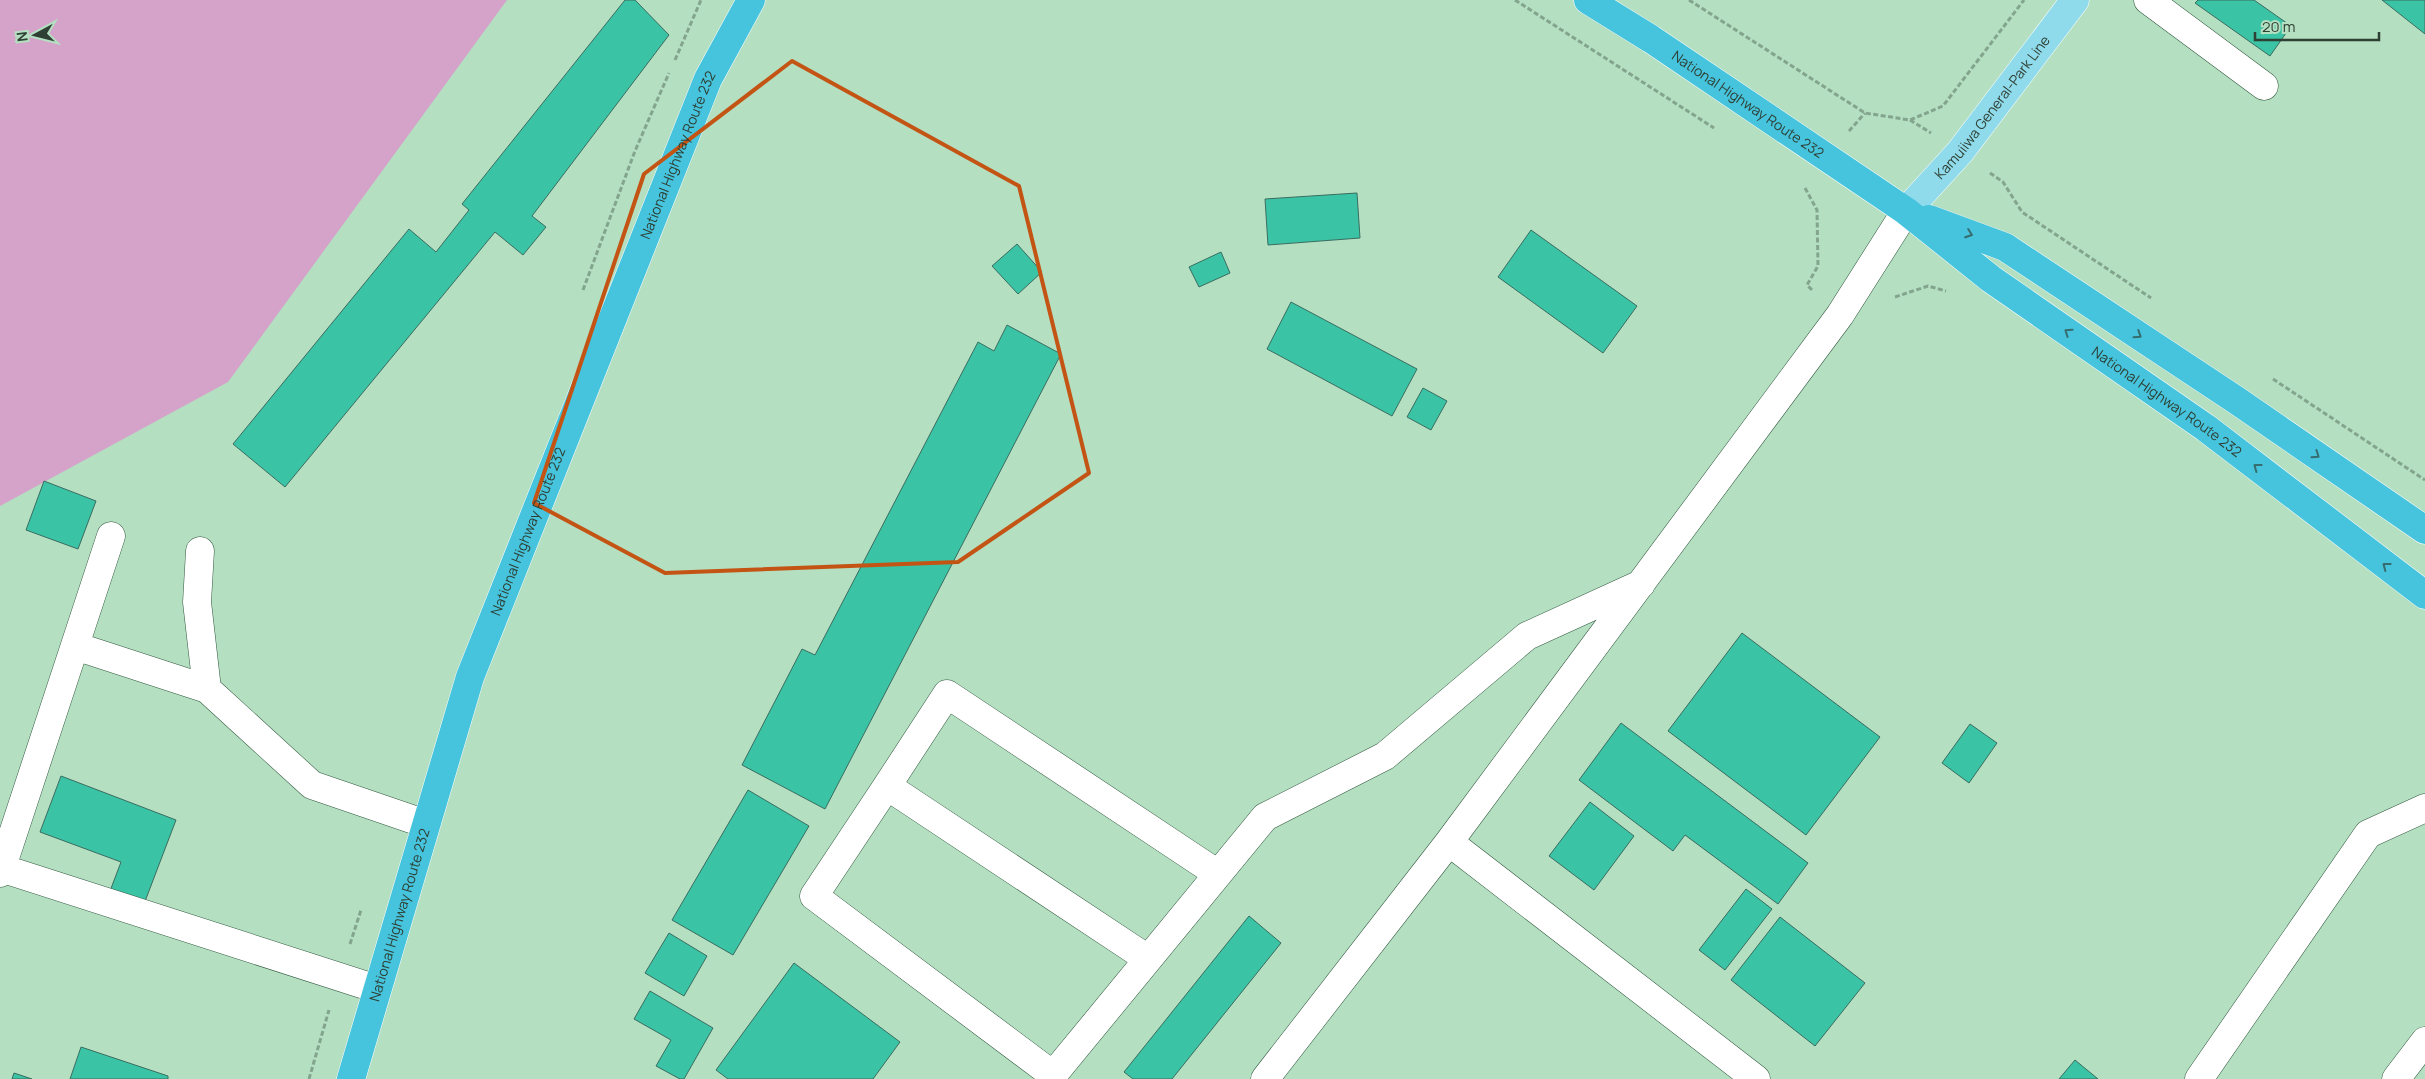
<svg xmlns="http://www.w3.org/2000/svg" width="2425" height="1079" viewBox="0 0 2425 1079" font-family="Manrope,sans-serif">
<rect width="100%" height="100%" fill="#b4dfc1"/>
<path fill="#d5a2ca" d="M0,0H507L228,382L0,506Z"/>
<path fill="#3ac3a5" stroke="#3a6d60" d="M625,0H635L669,35L532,216L546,227L523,255L495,232L285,487L233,444L409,229L436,252L469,210L462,204Z
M2198,0H2254L2291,26L2270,56L2195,3Z
M2382,0H2425V34Z
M1357,193L1360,238L1268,245L1265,199Z
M1531,230L1637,306L1603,353L1498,277Z
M1017,244L1042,272L1018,294L992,266Z
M1221,252L1230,273L1199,287L1189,267Z
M1291,302L1417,369L1392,416L1267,349Z
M1007,325L1061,354L825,809L742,765L802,649L815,655L978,342L994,351Z
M1423,388L1447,401L1431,430L1407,417Z
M44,481L96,501L78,549L26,530Z
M1742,633L1880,737L1806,835L1668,731Z
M1621,723L1808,863L1778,904L1685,835L1673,851L1579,780Z
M1970,724L1997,743L1969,783L1942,763Z
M61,776L176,820L144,904L110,891L121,862L40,832Z
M748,790L809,826L733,955L672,920Z
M1590,802L1634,836L1594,890L1549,856Z
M1746,889L1772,909L1725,970L1699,950Z
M1249,916L1281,943L1172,1079H1133L1124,1072Z
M1780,917L1865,983L1815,1046L1731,980Z
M669,933L707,956L684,996L645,973Z
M794,963L900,1042L873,1079H728L716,1070Z
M650,991L713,1028L684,1079H680L656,1066L671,1040L634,1019Z
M81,1047L168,1076V1079H70Z
M2075,1060L2098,1079H2059Z
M14,1073L32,1079H12Z"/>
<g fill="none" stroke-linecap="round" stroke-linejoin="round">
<g stroke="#335940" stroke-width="29">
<path id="minor" d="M2148,0L2264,86
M200,551L197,602L207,689
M75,646L207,689L312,785L426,824
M887,786L947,694L1218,874
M1449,842L1756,1079
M1,868L377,989
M0,873L111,536
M1148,959L887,786L814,896L1053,1075L1265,817L1385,756L1527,636L1641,584
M1265,1079L1449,842L1840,315L1906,211
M2199,1079L2368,834L2425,808
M2396,1079L2425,1041"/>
</g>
<g stroke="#fff" stroke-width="29">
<g id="major">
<path id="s1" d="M1906,211L1960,152L2075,0"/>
</g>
</g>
<g stroke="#fff" stroke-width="29">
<g id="highway">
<path id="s2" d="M1588,0L1651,39L1906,211L1991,279L2206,428L2425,595"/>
<path d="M1929,219L2005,247L2236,400L2425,530"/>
<path id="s3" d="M351,1079L470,677L708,79L751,0"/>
</g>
</g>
<path stroke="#83a58d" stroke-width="3" stroke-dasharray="5 2.5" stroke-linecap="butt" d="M1515,0L1714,128
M1689,0L1865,113L1910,120L1943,106L2024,0
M675,60L701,0
M1910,120L1931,133
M1849,131L1865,113
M1990,173L2003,182L2022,212L2151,298
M1805,188L1817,210L1818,266L1807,285L1813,291
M583,290L635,151L669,73
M1895,297L1928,286L1946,291
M2273,379L2425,480
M350,944L361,910
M309,1079L329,1010"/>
<use href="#minor" stroke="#fff" stroke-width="28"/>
<use href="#major" stroke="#90dbeb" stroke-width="28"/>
<use href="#highway" stroke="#46c3dd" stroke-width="28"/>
</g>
<defs><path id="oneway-chevron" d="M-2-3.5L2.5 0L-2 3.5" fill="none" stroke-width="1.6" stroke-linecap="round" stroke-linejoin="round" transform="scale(1.25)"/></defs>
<g stroke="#366d6e">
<use href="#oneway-chevron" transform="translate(1969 234) rotate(20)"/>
<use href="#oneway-chevron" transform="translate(2068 332) rotate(-145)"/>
<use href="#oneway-chevron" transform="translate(2138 335) rotate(33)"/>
<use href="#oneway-chevron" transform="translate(2316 455) rotate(35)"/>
<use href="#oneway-chevron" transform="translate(2257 467) rotate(-143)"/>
<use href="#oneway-chevron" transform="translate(2386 566) rotate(-143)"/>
</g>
<path fill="none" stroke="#c35414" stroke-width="4" stroke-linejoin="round" d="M792,61L1019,186L1089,473L958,562L665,573L534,503L644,174Z"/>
<g text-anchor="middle" stroke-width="4" stroke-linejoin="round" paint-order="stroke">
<g font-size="14" fill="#2e3f33" stroke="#b4dfc1">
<text dy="5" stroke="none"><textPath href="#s2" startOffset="191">National Highway Route 232</textPath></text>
<text dy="5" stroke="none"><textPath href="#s1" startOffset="135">Kamuiiwa General-Park Line</textPath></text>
<text dy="5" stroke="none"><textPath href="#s3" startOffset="981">National Highway Route 232</textPath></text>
<text dy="5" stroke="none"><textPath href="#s2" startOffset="705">National Highway Route 232</textPath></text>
<text dy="5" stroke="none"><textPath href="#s3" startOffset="576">National Highway Route 232</textPath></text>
<text dy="5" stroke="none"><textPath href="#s3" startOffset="171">National Highway Route 232</textPath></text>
</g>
</g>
<g transform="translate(35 35) rotate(263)" stroke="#b4dfc1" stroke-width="4" paint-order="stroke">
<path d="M0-4L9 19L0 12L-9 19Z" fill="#2e3f33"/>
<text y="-8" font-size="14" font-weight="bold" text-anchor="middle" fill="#2e3f33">N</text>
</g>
<path d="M2255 32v8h124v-8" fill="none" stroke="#2e3f33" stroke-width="2.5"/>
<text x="2262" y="32" font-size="15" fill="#2e3f33" stroke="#b4dfc1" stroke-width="4" paint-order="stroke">20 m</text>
</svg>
